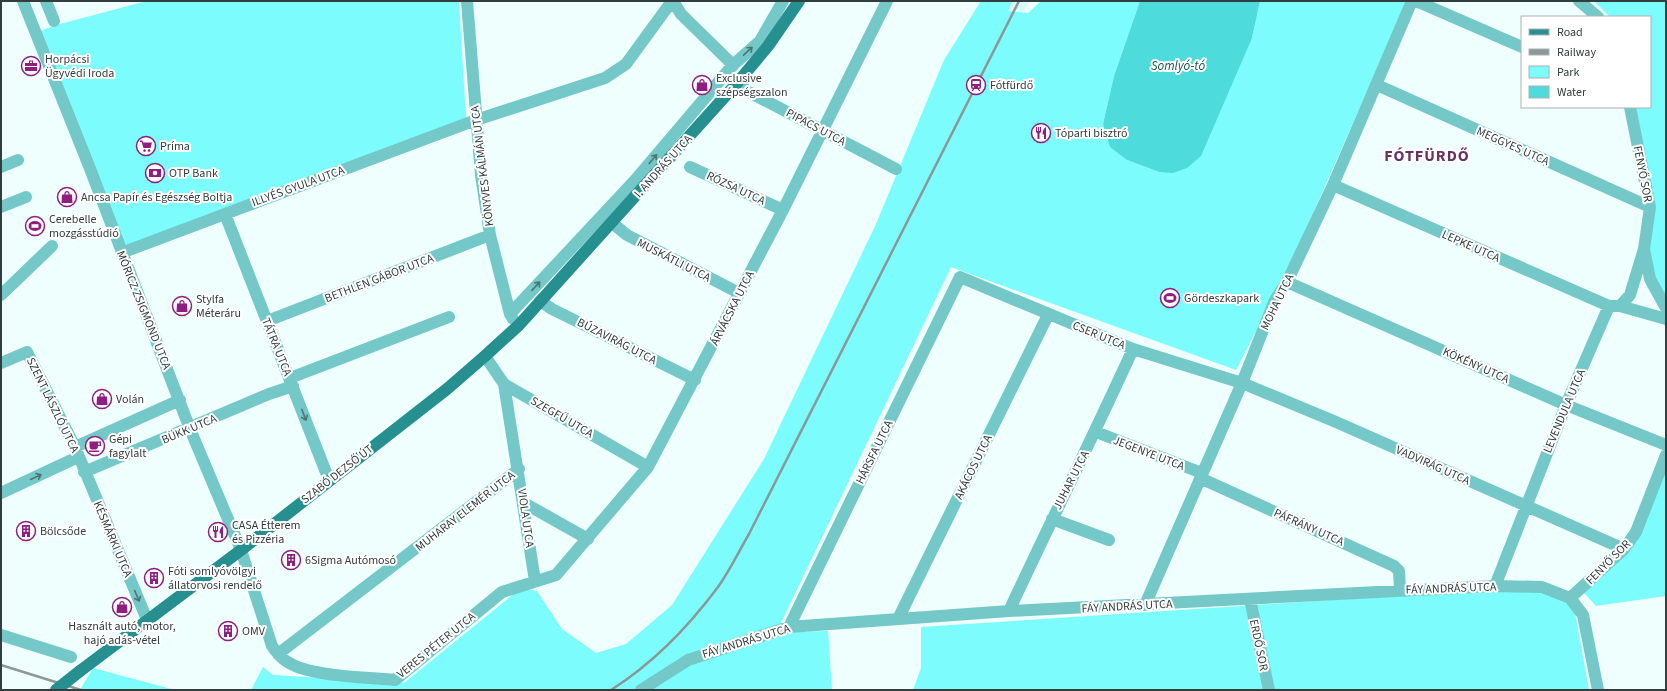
<svg xmlns="http://www.w3.org/2000/svg" width="1667" height="691" viewBox="0 0 1667 691" font-family="'Source Sans 3',sans-serif">
<rect width="100%" height="100%" fill="#effffe"/>
<path fill="#d7fcfb" d="M1012,1H1029L1024,12L1007,11Z"/>
<path fill="#7cfcfc" d="M147,1H459L466,119L125,246L35,33L56,25Z
M981,1H1012L1008,11L1028,13L1041,1H1140L1114,76L1103,124L1127,160L1159,172L1252,38L1260,1H1407L1291,263L1236,370L951,267L781,623L791,632L828,631L832,690H251L263,667L273,675L404,683L521,588L537,591L562,629L596,653L626,644L672,605L764,459L876,224L944,60Z
M1594,1H1666V305L1656,282L1648,252L1634,107H1650V17H1610Z
M1666,464V596L1596,606L1584,593L1641,533Z
M1539,589L1565,601L1575,613L1589,690H913L921,668V627L1485,590Z
M93,668L175,690H80Z"/>
<path fill="#4ddbdc" d="M1140,1H1260L1252,38L1201,156L1187,168L1173,173L1159,172L1127,160L1110,147L1103,124L1114,76Z"/>
<g fill="none" stroke-linecap="round" stroke-linejoin="round">
<path stroke="#75c8c8" stroke-width="12" d="M23,1L89,166L190,429L241,550L272,646C276,652 280,657 286,661C309,677 366,677 395,680L502,592L556,575L648,467L783,210L887,1
M46,1L54,21
M467,1L481,175L490,235L510,314L513,319
M673,1L681,14L733,65
M1416,1L1522,47
M1579,1L1598,17
M738,82L747,91L896,169
M1377,85L1650,207
M1630,107L1650,207L1644,249L1650,279L1666,308
M1,167L18,160
M690,167L783,210
M1333,185L1609,306
M1,207L26,197
M225,214L329,480
M612,223L627,235L739,293
M121,253L476,120L605,78L626,64L672,1
M1287,282L1566,405L1666,445
M1,295L52,246
M540,301L552,309L695,380
M1620,306L1666,319
M510,314L637,178L733,65L760,41L783,1
M267,321L490,235
M485,356L504,384L648,467
M1,363L27,352L75,447L148,622
M290,378L449,317
M504,384L535,581
M1096,432L1202,473
M75,447L180,400
M84,472L269,394L293,386
M1200,478L1394,566L1399,571L1400,589
M1,493L78,457
M524,503L588,539
M1052,519L1109,540
M1495,586L1566,405L1609,306H1620L1630,295L1644,249
M1570,598L1624,549L1636,532L1666,455
M1570,598L1583,615L1598,690
M1250,599L1269,690
M1145,605L1242,383L1275,300L1287,282L1333,185L1412,1
M1009,611C1050,523 1093,437 1133,349
M898,619L1048,315
M789,627L960,277L1133,349L1242,383L1336,422L1624,549
M1,635L71,657
M278,654L519,469
M641,690L688,660L789,627L1009,611L1495,586L1542,587L1570,598"/>
<path stroke="#269090" stroke-width="12" d="M80,671L241,550L447,389L485,356L519,325L738,82L768,46L799,1"/>
<path stroke="#8b9897" stroke-width="2.5" d="M1,665L81,690
M611,690C652,664 689,626 718,587C730,570 739,551 749,534L1019,1"/>
<path stroke="#269090" stroke-width="12" d="M56,690L80,671"/>
</g>
<defs><path id="oneway-shaft" d="M-6 0H5M1.5-3L5.5 0L1.5 3" fill="none" stroke-width="1.6" stroke-linecap="round" stroke-linejoin="round"/></defs>
<g stroke="#4d7575">
<use href="#oneway-shaft" transform="translate(748 51) rotate(-43)"/>
<use href="#oneway-shaft" transform="translate(653 159) rotate(-50)"/>
<use href="#oneway-shaft" transform="translate(536 286) rotate(-47)"/>
<use href="#oneway-shaft" transform="translate(304 415) rotate(69)"/>
<use href="#oneway-shaft" transform="translate(36 477) rotate(-25)"/>
<use href="#oneway-shaft" transform="translate(137 596) rotate(67)"/>
</g>
<defs>
<g id="office-ring" transform="scale(1)"><circle r="9.5" fill="#fff" stroke="#8e1f81" stroke-width="1.5"/><path d="M-6-3h4V-5.5h4V-3h4V5H-6ZM-1-4.5V-3h2v-1.5ZM-6 0V1H6V0Z" fill="#8e1f81"/></g>
<g id="shop-ring" transform="scale(1)"><circle r="9.5" fill="#fff" stroke="#8e1f81" stroke-width="1.5"/><path d="M-5-2.5h2.3a2.7 3.5 0 0 1 5.4 0H5L5.5 6h-11ZM-1.5-2.5h3a1.5 2.3 0 0 0-3 0Z" fill="#8e1f81"/></g>
<g id="station-ring" transform="scale(1)"><circle r="9.5" fill="#fff" stroke="#8e1f81" stroke-width="1.5"/><path d="M-3-6H3Q5-6 5-4V2Q5 4 3 4L4.5 6H3L1.5 4h-3L-3 6H-4.5L-3 4Q-5 4-5 2V-4Q-5-6-3-6ZM-3.5-4v3h7v-3ZM-3.5 1v1.5H-2V1ZM2 1v1.5H3.5V1Z" fill="#8e1f81"/></g>
<g id="restaurant-ring" transform="scale(1)"><circle r="9.5" fill="#fff" stroke="#8e1f81" stroke-width="1.5"/><path d="M-5-6h1v4h1v-4h1v4h1v-4h1v5L-1.5 .5V6h-2V.5L-5-1ZM5-6V6H3V1.5H1.5Q1.5-4 5-6Z" fill="#8e1f81"/></g>
<g id="supermarket-ring" transform="scale(1)"><circle r="9.5" fill="#fff" stroke="#8e1f81" stroke-width="1.5"/><path d="M-6-5.5h2.5l.6 2H6L4.5 2H-2.5L-4.4-4H-6ZM-1.5 3.2a1.3 1.3 0 1 0 .1 0ZM3 3.2a1.3 1.3 0 1 0 .1 0Z" fill="#8e1f81"/></g>
<g id="bank-ring" transform="scale(1)"><circle r="9.5" fill="#fff" stroke="#8e1f81" stroke-width="1.5"/><path d="M-6-4H6V4H-6ZM0-2.3a2.3 2.3 0 1 0 0 4.6a2.3 2.3 0 1 0 0-4.6Z" fill="#8e1f81"/></g>
<g id="stadium-ring" transform="scale(1)"><circle r="9.5" fill="#fff" stroke="#8e1f81" stroke-width="1.5"/><path d="M0-5a6.5 5 0 1 0 0 10a6.5 5 0 1 0 0-10ZM-3.5-1.8h7v3.6h-7Z" fill="#8e1f81"/></g>
<g id="cafe-ring" transform="scale(1)"><circle r="9.5" fill="#fff" stroke="#8e1f81" stroke-width="1.5"/><path d="M-5.5-4.5H6V0H3Q3 3.5 0 3.5H-2.5Q-5.5 3.5-5.5 0ZM3-3.2v2h1.7v-2ZM-6 4.5H4V6H-6Z" fill="#8e1f81"/></g>
<g id="building-ring" transform="scale(1)"><circle r="9.5" fill="#fff" stroke="#8e1f81" stroke-width="1.5"/><path d="M-4-6H4V6H1V3H-1V6H-4ZM-2.5-4.3h1.7v1.8h-1.7ZM.8-4.3h1.7v1.8H.8ZM-2.5-1h1.7V.8h-1.7ZM.8-1h1.7V.8H.8Z" fill="#8e1f81"/></g>
</defs>
<g fill-rule="evenodd">
<use href="#office-ring" x="31" y="66"/>
<use href="#shop-ring" x="702" y="85"/>
<use href="#station-ring" x="976" y="85"/>
<use href="#restaurant-ring" x="1041" y="133"/>
<use href="#supermarket-ring" x="146" y="146"/>
<use href="#bank-ring" x="155" y="173"/>
<use href="#shop-ring" x="67" y="197"/>
<use href="#stadium-ring" x="35" y="226"/>
<use href="#stadium-ring" x="1170" y="298"/>
<use href="#shop-ring" x="182" y="306"/>
<use href="#shop-ring" x="102" y="399"/>
<use href="#cafe-ring" x="95" y="446"/>
<use href="#building-ring" x="26" y="531"/>
<use href="#restaurant-ring" x="218" y="532"/>
<use href="#building-ring" x="291" y="560"/>
<use href="#building-ring" x="154" y="578"/>
<use href="#shop-ring" x="122" y="607"/>
<use href="#building-ring" x="228" y="631"/>
</g>
<g text-anchor="middle" stroke-width="4" stroke-linejoin="round" paint-order="stroke">
<g font-size="12" fill="#323d3d" stroke="#fff" text-anchor="start">
<text x="45" y="63">Horpácsi<tspan x="45" dy="14">Ügyvédi Iroda</tspan></text>
<text x="716" y="82">Exclusive<tspan x="716" dy="14">szépségszalon</tspan></text>
<text x="990" y="89">Fótfürdő</text>
<text x="1055" y="137">Tóparti bisztró</text>
<text x="160" y="150">Príma</text>
<text x="169" y="177">OTP Bank</text>
<text x="81" y="201">Ancsa Papír és Egészség Boltja</text>
<text x="49" y="223">Cerebelle<tspan x="49" dy="14">mozgásstúdió</tspan></text>
<text x="1184" y="302">Gördeszkapark</text>
<text x="196" y="303">Stylfa<tspan x="196" dy="14">Méteráru</tspan></text>
<text x="116" y="403">Volán</text>
<text x="109" y="443">Gépi<tspan x="109" dy="14">fagylalt</tspan></text>
<text x="232" y="529">CASA Étterem<tspan x="232" dy="14">és Pizzéria</tspan></text>
<text x="40" y="535">Bölcsőde</text>
<text x="305" y="564">6Sigma Autómosó</text>
<text x="168" y="575">Fóti somlyóvölgyi<tspan x="168" dy="14">állatorvosi rendelő</tspan></text>
<text x="122" y="630" text-anchor="middle">Használt autó, motor,<tspan x="122" dy="14">hajó adás-vétel</tspan></text>
<text x="242" y="635">OMV</text>
</g>
<g font-size="12" fill="#323d3d" stroke="#fff">
<text transform="translate(816 127) rotate(28)" y="4">PIPACS UTCA</text>
<text transform="translate(1513 146) rotate(24)" y="4">MEGGYES UTCA</text>
<text transform="translate(482 166) rotate(-97)" y="4">KÖNYVES KÁLMÁN UTCA</text>
<text transform="translate(663 166) rotate(-48)" y="4">I. ANDRÁS UTCA</text>
<text transform="translate(1643 174) rotate(79)" y="4">FENYŐ SOR</text>
<text transform="translate(298 186) rotate(-20)" y="4">ILLYÉS GYULA UTCA</text>
<text transform="translate(736 188) rotate(25)" y="4">RÓZSA UTCA</text>
<text transform="translate(1471 246) rotate(24)" y="4">LEPKE UTCA</text>
<text transform="translate(674 260) rotate(27)" y="4">MUSKÁTLI UTCA</text>
<text transform="translate(379 278) rotate(-21)" y="4">BETHLEN GÁBOR UTCA</text>
<text transform="translate(1277 302) rotate(-64)" y="4">MOHA UTCA</text>
<text transform="translate(732 308) rotate(-63)" y="4">ÁRVÁCSKA UTCA</text>
<text transform="translate(144 310) rotate(68)" y="4">MÓRICZ ZSIGMOND UTCA</text>
<text transform="translate(1099 335) rotate(22)" y="4">CSER UTCA</text>
<text transform="translate(617 341) rotate(27)" y="4">BÚZAVIRÁG UTCA</text>
<text transform="translate(277 347) rotate(68)" y="4">TÁTRA UTCA</text>
<text transform="translate(1476 365) rotate(24)" y="4">KÖKÉNY UTCA</text>
<text transform="translate(53 405) rotate(64)" y="4">SZENT LÁSZLÓ UTCA</text>
<text transform="translate(1564 411) rotate(-67)" y="4">LEVENDULA UTCA</text>
<text transform="translate(562 417) rotate(30)" y="4">SZEGFŰ UTCA</text>
<text transform="translate(189 429) rotate(-23)" y="4">BÜKK UTCA</text>
<text transform="translate(874 452) rotate(-64)" y="4">HÁRSFA UTCA</text>
<text transform="translate(1149 453) rotate(21)" y="4">JEGENYE UTCA</text>
<text transform="translate(1433 465) rotate(24)" y="4">VADVIRÁG UTCA</text>
<text transform="translate(973 467) rotate(-64)" y="4">AKÁCOS UTCA</text>
<text transform="translate(337 474) rotate(-38)" y="4">SZABÓ DEZSŐ ÚT</text>
<text transform="translate(1071 480) rotate(-63)" y="4">JUHAR UTCA</text>
<text transform="translate(465 511) rotate(-38)" y="4">MUHARAY ELEMÉR UTCA</text>
<text transform="translate(526 518) rotate(82)" y="4">VIOLA UTCA</text>
<text transform="translate(1309 527) rotate(24)" y="4">PÁFRÁNY UTCA</text>
<text transform="translate(113 539) rotate(67)" y="4">KÉSMÁRKI UTCA</text>
<text transform="translate(1608 562) rotate(-45)" y="4">FENYŐ SOR</text>
<text transform="translate(1451 588) rotate(-2)" y="4">FÁY ANDRÁS UTCA</text>
<text transform="translate(1127 606) rotate(-3)" y="4">FÁY ANDRÁS UTCA</text>
<text transform="translate(746 641) rotate(-17)" y="4">FÁY ANDRÁS UTCA</text>
<text transform="translate(436 645) rotate(-39)" y="4">VERES PÉTER UTCA</text>
<text transform="translate(1259 645) rotate(78)" y="4">ERDŐ SOR</text>
</g>
<g font-size="13" font-style="italic" fill="#195555" stroke="#fff">
<text x="1178" y="70">Somlyó-tó</text>
</g>
<g font-size="16" font-weight="bold" letter-spacing="1" fill="#693361" stroke="#fff">
<text x="1427" y="161">FÓTFÜRDŐ</text>
</g>
</g>
<rect width="1667" height="691" fill="none" stroke="#323d3d" stroke-width="4"/>
<rect x="1521" y="16" width="130" height="92" fill="#ffffff" stroke="#adb1b1"/>
<rect x="1529" y="29" width="20" height="6" fill="#269090" stroke="#adb1b1"/>
<text x="1557" y="36" font-size="12" fill="#323d3d">Road</text>
<rect x="1529" y="49" width="20" height="6" fill="#8b9897" stroke="#adb1b1"/>
<text x="1557" y="56" font-size="12" fill="#323d3d">Railway</text>
<rect x="1529" y="66" width="20" height="12" fill="#7cfcfc" stroke="#adb1b1"/>
<text x="1557" y="76" font-size="12" fill="#323d3d">Park</text>
<rect x="1529" y="86" width="20" height="12" fill="#4ddbdc" stroke="#adb1b1"/>
<text x="1557" y="96" font-size="12" fill="#323d3d">Water</text>
</svg>
